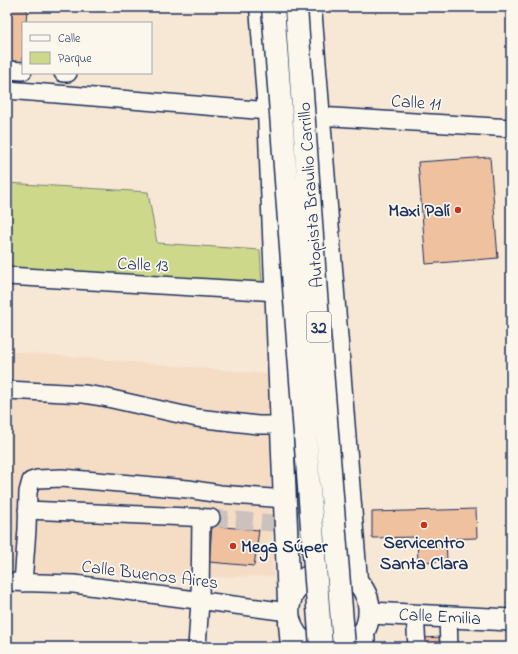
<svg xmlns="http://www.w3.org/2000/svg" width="518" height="654" viewBox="0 0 518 654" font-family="'Indie Flower',sans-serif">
<rect width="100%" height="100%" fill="#f7e7d5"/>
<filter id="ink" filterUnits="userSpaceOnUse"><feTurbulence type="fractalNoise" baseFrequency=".025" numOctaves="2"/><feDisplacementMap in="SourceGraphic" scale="8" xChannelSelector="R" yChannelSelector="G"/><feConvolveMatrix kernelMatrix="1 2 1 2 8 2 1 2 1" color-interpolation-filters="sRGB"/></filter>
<g filter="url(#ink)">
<path fill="#f5dcc5" d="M7,351L268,374L273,576L210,577L7,572Z"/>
<path fill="#cdd88b" stroke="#748474" d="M7,183L148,192L157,243L260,250L262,284L7,268Z"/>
<path fill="#efc19f" stroke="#1b2f5e" d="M7,7H27L26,23H23V66L7,65Z
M490,157L498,258L426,264L418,162Z
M476,509L477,538L446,539L447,561L418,562L417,537L372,538V512Z
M212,526L259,530L254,566L209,562Z
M443,637L444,647H421V638Z"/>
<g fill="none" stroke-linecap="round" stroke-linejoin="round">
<path stroke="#cbc2bd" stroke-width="17" stroke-dasharray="17 8" stroke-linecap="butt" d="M211,518L286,524"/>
<g stroke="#1b2f5e" stroke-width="20">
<path id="minor" d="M7,70L23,71
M63,73H68
M7,90L269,111
M318,116L511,128
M7,276L277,292
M7,390L84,394L103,397L197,418L258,425H282
M27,510L211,518
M7,582L74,584L288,612
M23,583L27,529L28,492L31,481L37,479L62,478L188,489L220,494L285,499
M415,615L417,647
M448,617L449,647
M197,647L200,601L201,517"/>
</g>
<g stroke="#1b2f5e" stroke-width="24">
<path id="major" d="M370,613L511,620
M310,647C262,617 304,549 351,577C361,583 368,595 369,607C370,623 364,637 350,646"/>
</g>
<g stroke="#1b2f5e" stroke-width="25">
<path id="highway" d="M261,7L269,111L289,601
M310,7L356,580
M290,623L292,647
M363,634L364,647"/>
</g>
<use href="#minor" stroke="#fbf7ec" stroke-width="17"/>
<use href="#major" stroke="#fbf7ec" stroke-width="21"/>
<use href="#highway" stroke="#fbf7ec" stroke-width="22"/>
<g stroke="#1b2f5e" stroke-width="25" stroke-linecap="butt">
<path id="highway-bridge" d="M273,7L321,647
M296,7L316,294L344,647"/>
</g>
<use href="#highway-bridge" stroke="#fbf7ec" stroke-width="22"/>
</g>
</g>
<g fill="#c8321e" stroke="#fbf7ec" stroke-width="1.5">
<circle cx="458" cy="210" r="4"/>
<circle cx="424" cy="525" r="4"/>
<circle cx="233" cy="546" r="4"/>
</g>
<g text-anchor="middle" stroke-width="3.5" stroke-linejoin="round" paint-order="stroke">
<rect fill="#fbf7ec" stroke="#5e6b89" stroke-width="1" x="307" y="312" width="24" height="30" rx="3"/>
<g font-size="17" font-weight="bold" fill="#1b2f5e">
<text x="319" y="333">32</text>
</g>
<g font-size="18" fill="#1b2f5e" stroke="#fbf7ec">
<text transform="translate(416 102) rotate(4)" y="6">Calle 11</text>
<text transform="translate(310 195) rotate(-94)" y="6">Autopista Braulio Carrillo</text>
<text transform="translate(143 264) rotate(3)" y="6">Calle 13</text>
<text transform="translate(150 574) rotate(7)" y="6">Calle Buenos Aires</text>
<text transform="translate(440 616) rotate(3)" y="6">Calle Emilia</text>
</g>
<g font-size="18" font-weight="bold" fill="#1b2f5e" stroke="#fbf7ec" text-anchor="end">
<text x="450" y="216">Maxi Palí</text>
<text x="424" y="548" text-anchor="middle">Servicentro<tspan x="424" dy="21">Santa Clara</tspan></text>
<text x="241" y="552" text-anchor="start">Mega Súper</text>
</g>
</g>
<rect width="518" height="654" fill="none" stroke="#fbf7ec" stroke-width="24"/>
<rect x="12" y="12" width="494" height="630" fill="none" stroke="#1b2f5e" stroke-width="1.5" filter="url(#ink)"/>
<rect x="22" y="22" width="130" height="52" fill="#fbf7ec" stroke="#a1a7b3"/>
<rect x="30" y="35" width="20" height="6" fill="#fbf7ec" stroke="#a1a7b3"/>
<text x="58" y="42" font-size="12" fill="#1b2f5e">Calle</text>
<rect x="30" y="52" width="20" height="12" fill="#cdd88b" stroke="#a1a7b3"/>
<text x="58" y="62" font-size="12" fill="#1b2f5e">Parque</text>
</svg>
